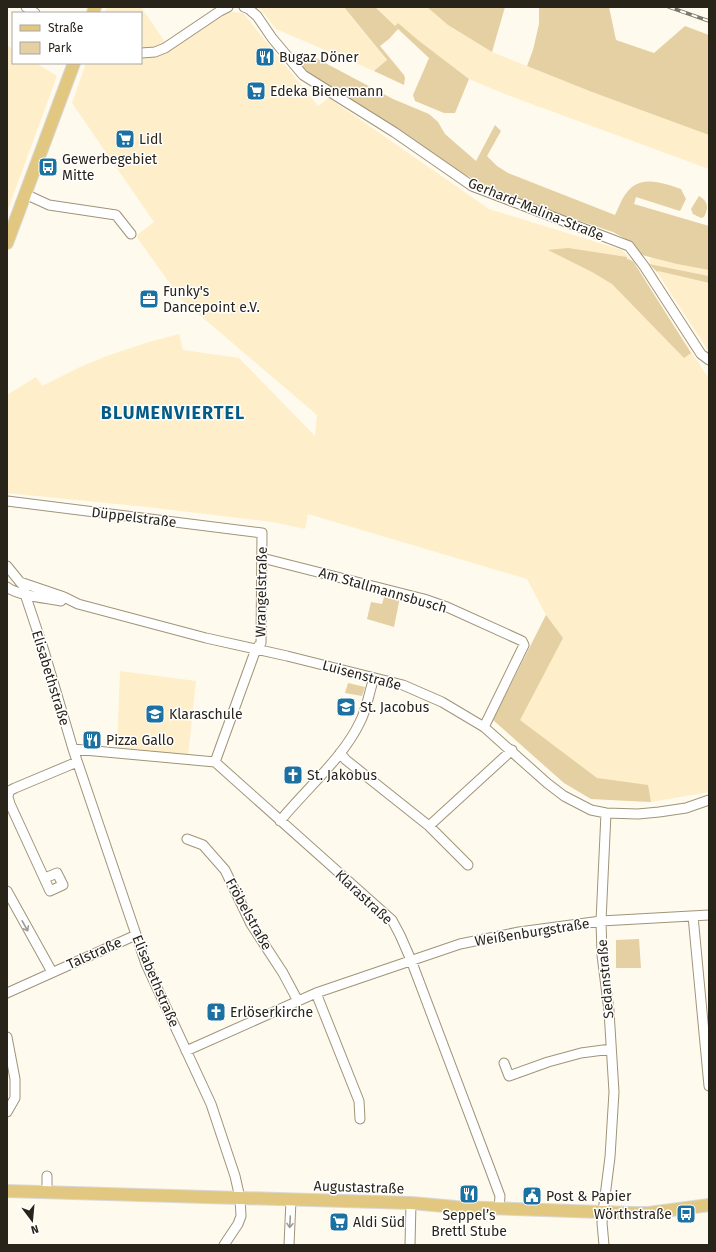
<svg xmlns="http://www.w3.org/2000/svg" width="716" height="1252" viewBox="0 0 716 1252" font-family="'Fira Sans',sans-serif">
<rect width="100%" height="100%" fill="#fffaee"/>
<path fill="#feeec9" d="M107,7H141L165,42L156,47L141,48V13H105Z
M259,7H344L387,61L374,71L276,29Z
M375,7H427L448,25L492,52L592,92L709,135V169L510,96L469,79L418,40L398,23L395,26Z
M232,12L243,13L318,106L329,98L489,209L622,250L631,260L709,379V792L651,802L591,799L564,783L493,720L546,615L527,579L308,514L305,529L273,522L147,507L7,493V395L36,377L42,386L80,367L107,356L149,342L179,334L183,350L239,358L315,436L317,415L181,299L136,236L154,222L72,103L86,63H141V59L160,55L170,51L225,14Z
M7,45L13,49V63H36L57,76L7,212Z
M651,256L677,264L709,270V276L649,264Z
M658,271L709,283V352L657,272Z
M120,671L196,681L188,755L117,747Z"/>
<path fill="#e4d0a2" d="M344,7H375L395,26L398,23L418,40L469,79L455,113H444L415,101L413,95L429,58L398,29L389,39L380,46L404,75L405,78L404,85L374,71L387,60Z
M427,7H505L492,52L448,25Z
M539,7H609L616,40L654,53L685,26L709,35V135L592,92L527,66L533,50L539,24Z
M314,57L393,99L429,114L438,122L445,134L476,161L495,125L501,131L487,156L497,166L508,173L615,215C618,209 620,203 623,198C637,173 660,182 681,189L686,199L680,211L636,197L634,204L709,226V270L677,264L642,255L624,238L613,232L523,202L505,195L458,171L299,66L304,58L312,62Z
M699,196C708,201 709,208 704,217L701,218L693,214L691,209Z
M568,248L627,257V259L633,261L691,353L684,358L612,284L592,272L548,250Z
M649,264L709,276V283L658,271L657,272Z
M385,594L400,597L394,627L367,619L371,602L382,604Z
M546,615L563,638L520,720L597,778L648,785L651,802L591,799L564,783L493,720Z
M348,683L365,687L362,696L345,693Z
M639,939L641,968H616V940Z"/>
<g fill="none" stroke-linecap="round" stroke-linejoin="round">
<g stroke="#a09479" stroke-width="11">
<path id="minor" d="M26,7L35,13
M244,7L249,9L257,16L272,38L303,75L394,132L472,186L629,246L644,266L701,354L709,360
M141,53L155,52L165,48L220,11L228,7
M25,194L49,205L116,215L131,234
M7,501L262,533L261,643L256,649L215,762
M262,558L424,599L447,607L522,641L524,645L484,727
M7,566L20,582L64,597L78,604L206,638L287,656L403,685L442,702L484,727L547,783L564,796L591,810L606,813L638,814L659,812L686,808L709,800
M20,582L25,587V594L44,651L73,749L146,964L211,1104L235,1176L240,1198L241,1216L238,1224L224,1245
M7,587C18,596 47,598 61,601
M73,749L215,762L392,920L400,935L411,960L490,1169L500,1196L499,1208
M340,753L346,760L429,826L512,750
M280,821C306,789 343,758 360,722C367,709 369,692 374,678
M429,826L468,865
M187,839L203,845L225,870L251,924L283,973L298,1001
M45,878L57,873L63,885L50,891L10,804L8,797L9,791L15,788L77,762
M7,891L52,972
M693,916L709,1086
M7,993L136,935
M316,993L359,1101L360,1119
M7,1037L15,1079V1098L7,1112
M186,1051L316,993L460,944L519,932L601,921L709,915
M504,1063L509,1076L548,1062L581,1053L611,1049
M47,1192V1176
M289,1245L291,1200
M410,1245L411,1203
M604,1245L602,1223L603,1212L610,1157L614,1092L609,1011L602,955L601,921L606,813"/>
</g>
<g stroke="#d8d8d6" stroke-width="14">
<path id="major" d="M93,13L95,7
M7,243L74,63
M7,1191L411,1203L456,1207L630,1213H649L709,1205"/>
</g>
<use href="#minor" stroke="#fff" stroke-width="9"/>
<use href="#major" stroke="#e2c780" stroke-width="12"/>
<g stroke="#7e796d" stroke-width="3.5">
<path id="rail" d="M669,7L709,21"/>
</g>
<use href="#rail" stroke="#fff" stroke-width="2" stroke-dasharray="6" stroke-linecap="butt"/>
</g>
<defs><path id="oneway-shaft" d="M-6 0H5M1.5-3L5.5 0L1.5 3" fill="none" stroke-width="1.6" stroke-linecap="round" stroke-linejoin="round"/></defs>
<g stroke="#9f9c98">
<use href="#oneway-shaft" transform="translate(25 926) rotate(61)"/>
<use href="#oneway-shaft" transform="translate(290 1222) rotate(93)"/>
</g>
<defs>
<g id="restaurant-square" transform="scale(1)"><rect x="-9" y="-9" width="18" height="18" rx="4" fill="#1b71a1" stroke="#fff"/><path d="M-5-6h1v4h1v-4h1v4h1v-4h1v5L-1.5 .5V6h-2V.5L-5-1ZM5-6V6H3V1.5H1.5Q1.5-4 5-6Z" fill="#fff"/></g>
<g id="supermarket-square" transform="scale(1)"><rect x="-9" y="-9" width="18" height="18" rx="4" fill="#1b71a1" stroke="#fff"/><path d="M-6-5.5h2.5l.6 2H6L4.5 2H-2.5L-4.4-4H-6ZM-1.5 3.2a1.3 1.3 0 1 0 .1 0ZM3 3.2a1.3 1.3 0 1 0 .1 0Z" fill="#fff"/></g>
<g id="bus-square" transform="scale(1)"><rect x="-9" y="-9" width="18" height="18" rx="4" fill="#1b71a1" stroke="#fff"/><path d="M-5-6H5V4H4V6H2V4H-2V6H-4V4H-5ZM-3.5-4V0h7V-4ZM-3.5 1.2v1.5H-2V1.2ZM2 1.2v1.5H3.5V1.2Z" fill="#fff"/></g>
<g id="office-square" transform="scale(1)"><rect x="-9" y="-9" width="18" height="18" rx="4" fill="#1b71a1" stroke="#fff"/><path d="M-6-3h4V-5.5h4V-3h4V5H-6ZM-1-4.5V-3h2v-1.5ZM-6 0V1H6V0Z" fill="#fff"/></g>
<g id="school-square" transform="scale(1)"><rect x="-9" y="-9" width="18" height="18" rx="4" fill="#1b71a1" stroke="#fff"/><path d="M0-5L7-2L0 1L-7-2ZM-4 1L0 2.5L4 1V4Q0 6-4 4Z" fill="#fff"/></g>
<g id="church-square" transform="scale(1)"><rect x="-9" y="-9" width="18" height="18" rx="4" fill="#1b71a1" stroke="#fff"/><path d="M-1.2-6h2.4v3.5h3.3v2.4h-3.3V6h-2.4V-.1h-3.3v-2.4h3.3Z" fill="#fff"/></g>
<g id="civic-square" transform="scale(1)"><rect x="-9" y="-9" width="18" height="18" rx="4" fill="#1b71a1" stroke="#fff"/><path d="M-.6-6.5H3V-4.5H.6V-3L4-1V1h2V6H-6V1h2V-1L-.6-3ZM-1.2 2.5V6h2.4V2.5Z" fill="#fff"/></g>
</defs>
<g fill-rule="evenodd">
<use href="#restaurant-square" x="265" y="57"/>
<use href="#supermarket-square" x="256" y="91"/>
<use href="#supermarket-square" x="125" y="139"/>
<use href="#bus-square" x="48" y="167"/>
<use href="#office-square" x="149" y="299"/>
<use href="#school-square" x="346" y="707"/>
<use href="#school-square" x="155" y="714"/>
<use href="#restaurant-square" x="92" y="740"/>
<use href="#church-square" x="293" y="775"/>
<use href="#church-square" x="216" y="1012"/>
<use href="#restaurant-square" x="469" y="1194"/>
<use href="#civic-square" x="532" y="1196"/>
<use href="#bus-square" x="686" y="1214"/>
<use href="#supermarket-square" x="339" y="1222"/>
</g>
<g text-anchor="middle" stroke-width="3" stroke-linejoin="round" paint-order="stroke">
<g font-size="14" fill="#292419" stroke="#fff" text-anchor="start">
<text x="279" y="62">Bugaz Döner</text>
<text x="270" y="96">Edeka Bienemann</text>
<text x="139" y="144">Lidl</text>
<text x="62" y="164">Gewerbegebiet<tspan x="62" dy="16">Mitte</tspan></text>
<text x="163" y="296">Funky's<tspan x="163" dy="16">Dancepoint e.V.</tspan></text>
<text x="360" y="712">St. Jacobus</text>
<text x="169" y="719">Klaraschule</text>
<text x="106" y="745">Pizza Gallo</text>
<text x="307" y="780">St. Jakobus</text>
<text x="230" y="1017">Erlöserkirche</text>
<text x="546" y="1201">Post &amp; Papier</text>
<text x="672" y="1219" text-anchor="end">Wörthstraße</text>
<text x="469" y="1220" text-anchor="middle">Seppel’s<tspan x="469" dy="16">Brettl Stube</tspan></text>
<text x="353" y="1227">Aldi Süd</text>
</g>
<g font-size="14" fill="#292419" stroke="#fff">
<text transform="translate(536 209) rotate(22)" y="5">Gerhard-Malina-Straße</text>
<text transform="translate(134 517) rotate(7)" y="5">Düppelstraße</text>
<text transform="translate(383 590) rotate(16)" y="5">Am Stallmannsbusch</text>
<text transform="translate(261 592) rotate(-89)" y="5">Wrangelstraße</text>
<text transform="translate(362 675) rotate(15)" y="5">Luisenstraße</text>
<text transform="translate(51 678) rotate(73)" y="5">Elisabethstraße</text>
<text transform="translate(364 897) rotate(43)" y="5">Klarastraße</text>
<text transform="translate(249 914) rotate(61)" y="5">Fröbelstraße</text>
<text transform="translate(532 932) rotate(-9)" y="5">Weißenburgstraße</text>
<text transform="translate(94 953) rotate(-24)" y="5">Talstraße</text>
<text transform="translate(605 979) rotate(-95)" y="5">Sedanstraße</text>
<text transform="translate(156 981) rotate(67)" y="5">Elisabethstraße</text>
<text transform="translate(359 1187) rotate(2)" y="5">Augustastraße</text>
</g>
<g font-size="18" font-weight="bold" letter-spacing="1" fill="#045b86" stroke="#fff">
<text x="173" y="419">BLUMENVIERTEL</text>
</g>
</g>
<rect width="716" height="1252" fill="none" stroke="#292419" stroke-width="16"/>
<rect x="12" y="12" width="130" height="52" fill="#ffffff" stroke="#a9a7a3"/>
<rect x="20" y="25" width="20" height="6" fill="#e2c780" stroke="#a9a7a3"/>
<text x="48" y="32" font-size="12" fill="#292419">Straße</text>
<rect x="20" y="42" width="20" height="12" fill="#e4d0a2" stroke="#a9a7a3"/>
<text x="48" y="52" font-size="12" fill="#292419">Park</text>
<g transform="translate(32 1220) rotate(164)" stroke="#ffffff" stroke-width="3" paint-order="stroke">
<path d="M0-3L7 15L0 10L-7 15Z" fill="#292419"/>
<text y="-6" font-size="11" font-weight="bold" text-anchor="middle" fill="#292419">N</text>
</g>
</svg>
